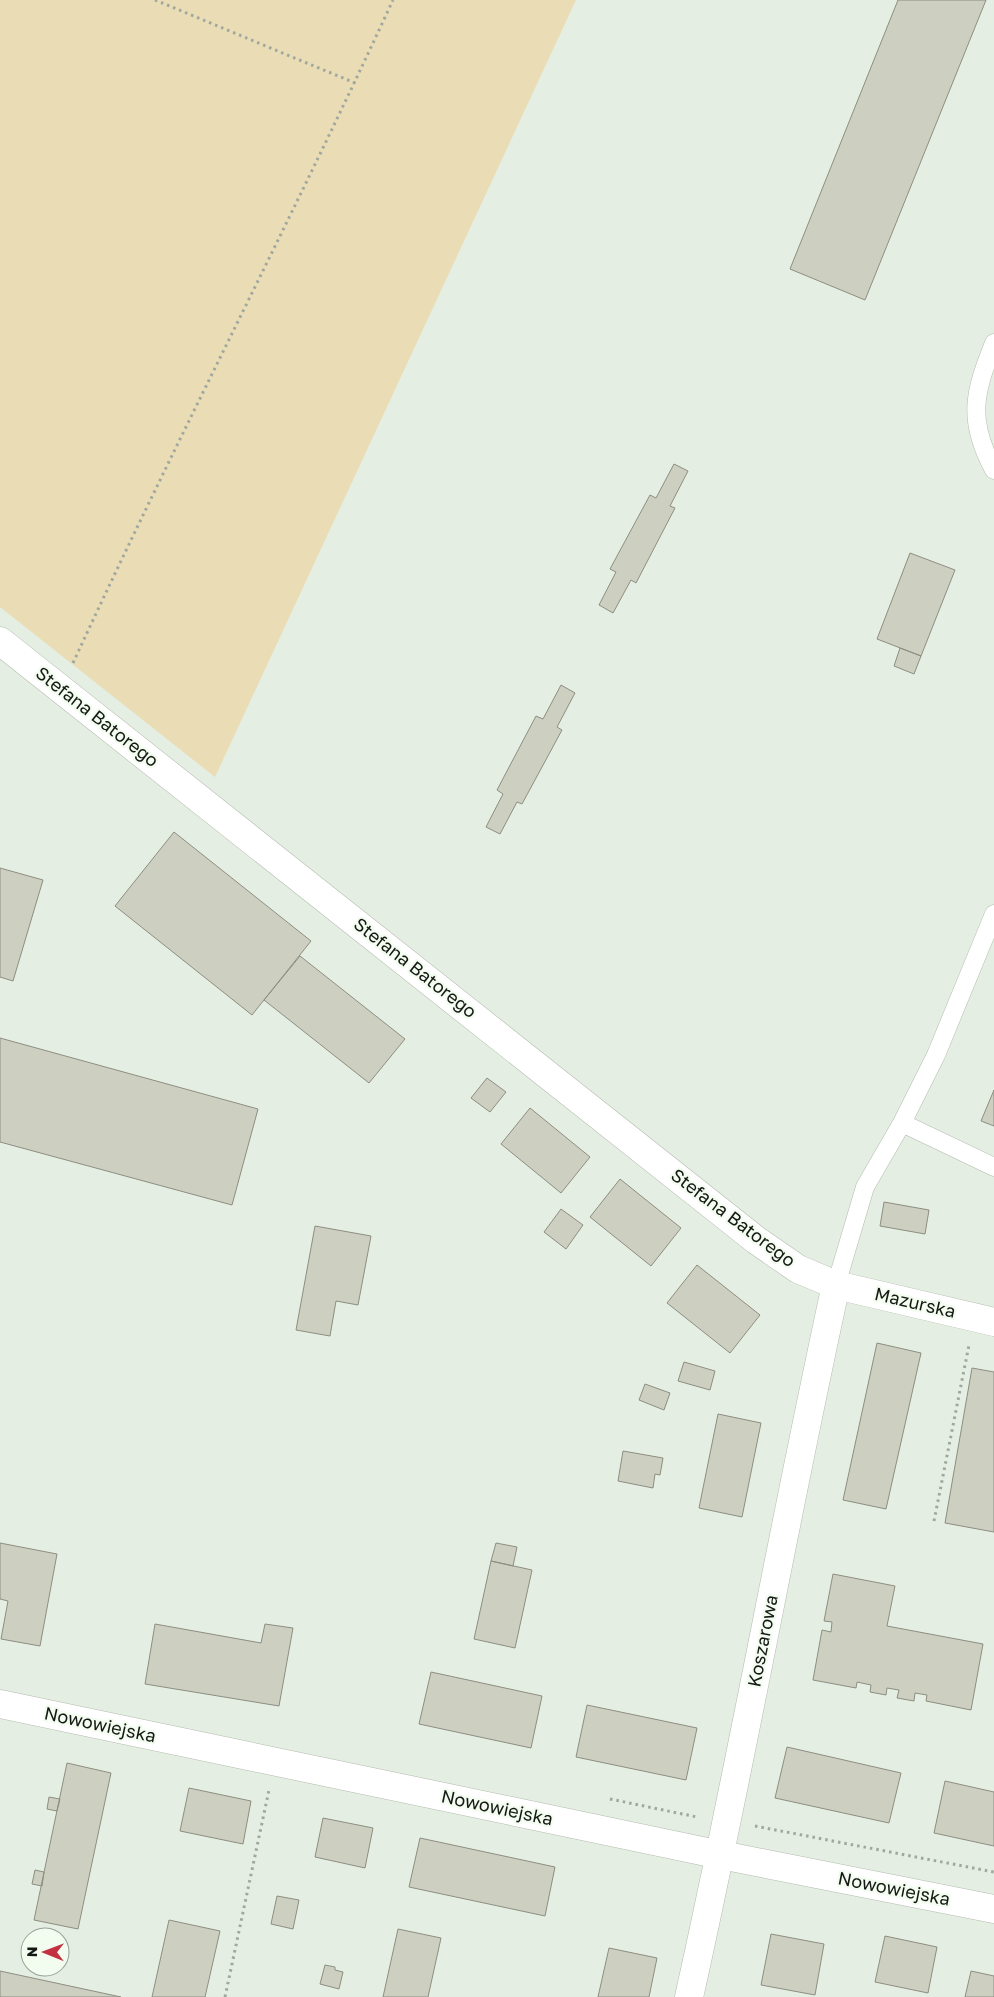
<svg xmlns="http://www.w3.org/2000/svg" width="994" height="1997" viewBox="0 0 994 1997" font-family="'Golos Text',sans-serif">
<rect width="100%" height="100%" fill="#e5eee2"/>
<path fill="#eadcb5" d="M0,0H576L215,777L0,607Z"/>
<path fill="#cdcfc1" stroke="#8d8e82" d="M898,0H986L865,300L790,269Z
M674,464L688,471L670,506L675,508L636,583L631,580L613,613L599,605L616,572L610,569L650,495L656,498Z
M910,553L955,570L921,656L877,639Z
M900,648L921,656L914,674L894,666Z
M561,685L575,693L557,727L562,730L522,804L517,802L500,834L486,827L503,794L497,790L536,716L543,719Z
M174,832L311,941L252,1015L115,906Z
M0,868L43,880L13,981L0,977Z
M300,956L405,1039L369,1083L264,1000Z
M0,1038L258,1109L232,1205L0,1142Z
M487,1078L506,1092L490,1112L471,1098Z
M994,1090V1126L981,1121Z
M530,1108L590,1157L561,1193L501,1144Z
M620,1179L681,1228L651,1266L590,1217Z
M884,1202L929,1210L925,1234L880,1226Z
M561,1209L583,1225L566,1249L544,1232Z
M315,1226L371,1236L358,1305L336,1301L330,1336L296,1330Z
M697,1265L760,1315L730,1353L667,1303Z
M877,1343L921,1353L886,1509L843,1500Z
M684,1362L715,1371L710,1390L678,1381Z
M972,1368L994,1372V1532L945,1523Z
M645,1384L670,1393L664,1410L639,1400Z
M718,1414L761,1423L742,1517L699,1508Z
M623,1451L663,1458L660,1475L655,1474L653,1488L618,1481Z
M0,1543L57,1554L40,1646L1,1639L8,1601L0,1599Z
M496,1543L517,1547L513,1566L491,1561Z
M491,1561L532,1570L515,1648L474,1639Z
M833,1574L895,1586L887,1626L983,1644L971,1710L926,1701L927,1695L915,1693L914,1701L897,1698L899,1690L887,1688L886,1695L870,1692L871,1685L857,1682L856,1688L813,1680L822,1630L831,1632L832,1622L824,1621Z
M155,1624L261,1643L265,1624L293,1628L279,1706L145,1684Z
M431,1672L542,1696L531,1748L419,1724Z
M587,1705L697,1728L686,1780L576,1757Z
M787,1747L901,1773L889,1823L775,1798Z
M67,1763L111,1773L78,1929L34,1920Z
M945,1781L994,1792V1846L934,1833Z
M189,1788L251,1801L243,1844L180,1831Z
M49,1797L60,1799L57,1811L47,1809Z
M323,1818L373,1828L365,1868L315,1857Z
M420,1838L555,1867L545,1916L409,1887Z
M35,1870L44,1872L42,1886L32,1884Z
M277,1896L299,1900L293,1929L271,1924Z
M169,1920L220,1931L205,1997H152Z
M398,1929L441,1938L428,1997H383Z
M771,1934L824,1944L815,1995L761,1985Z
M885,1936L937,1947L928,1993L875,1982Z
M609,1948L657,1958L649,1997H598Z
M325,1965L335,1967V1970L343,1972L339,1989L320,1984Z
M0,1971L121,1997H0Z
M971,1971L994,1976V1997H965Z"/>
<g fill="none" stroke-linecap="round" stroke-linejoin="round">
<g stroke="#b3bbaf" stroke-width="19">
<path id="service" d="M994,343C974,393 967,420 994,470
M902,1123L994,1167
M836,1285L865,1187L902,1123L936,1055L994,914"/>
</g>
<g stroke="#b3bbaf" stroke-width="29">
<path id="minor" d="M0,641L756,1240L798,1269L836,1285L994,1322
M0,1704L721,1855L994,1909
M689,1997C742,1761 784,1522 836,1285"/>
</g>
<path stroke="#a0a79e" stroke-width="3" stroke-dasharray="2.5 4" stroke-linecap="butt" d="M155,0L355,83
M73,663C176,440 290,223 393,0
M934,1521L969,1345
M610,1799L697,1817
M755,1826L994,1872
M225,1997L269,1790"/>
<use href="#service" stroke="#fff" stroke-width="18"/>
<use href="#minor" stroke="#fff" stroke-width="28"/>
</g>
<g text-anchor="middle" stroke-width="4.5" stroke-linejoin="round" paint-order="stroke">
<g font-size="18" fill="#151814" stroke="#f2fcef">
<text transform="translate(97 717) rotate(38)" y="6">Stefana Batorego</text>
<text transform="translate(415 968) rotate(38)" y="6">Stefana Batorego</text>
<text transform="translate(733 1218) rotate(37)" y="6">Stefana Batorego</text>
<text transform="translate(915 1303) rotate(13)" y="6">Mazurska</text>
<text transform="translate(763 1641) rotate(-79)" y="6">Koszarowa</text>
<text transform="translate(100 1725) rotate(12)" y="6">Nowowiejska</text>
<text transform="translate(497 1808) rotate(12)" y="6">Nowowiejska</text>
<text transform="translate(894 1889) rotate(11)" y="6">Nowowiejska</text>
</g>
</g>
<g transform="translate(45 1952) rotate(271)"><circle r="24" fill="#f2fcef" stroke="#9aa197"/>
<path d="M0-4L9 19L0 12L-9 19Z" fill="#c23240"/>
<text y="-8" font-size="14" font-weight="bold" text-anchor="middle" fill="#151814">N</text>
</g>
</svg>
